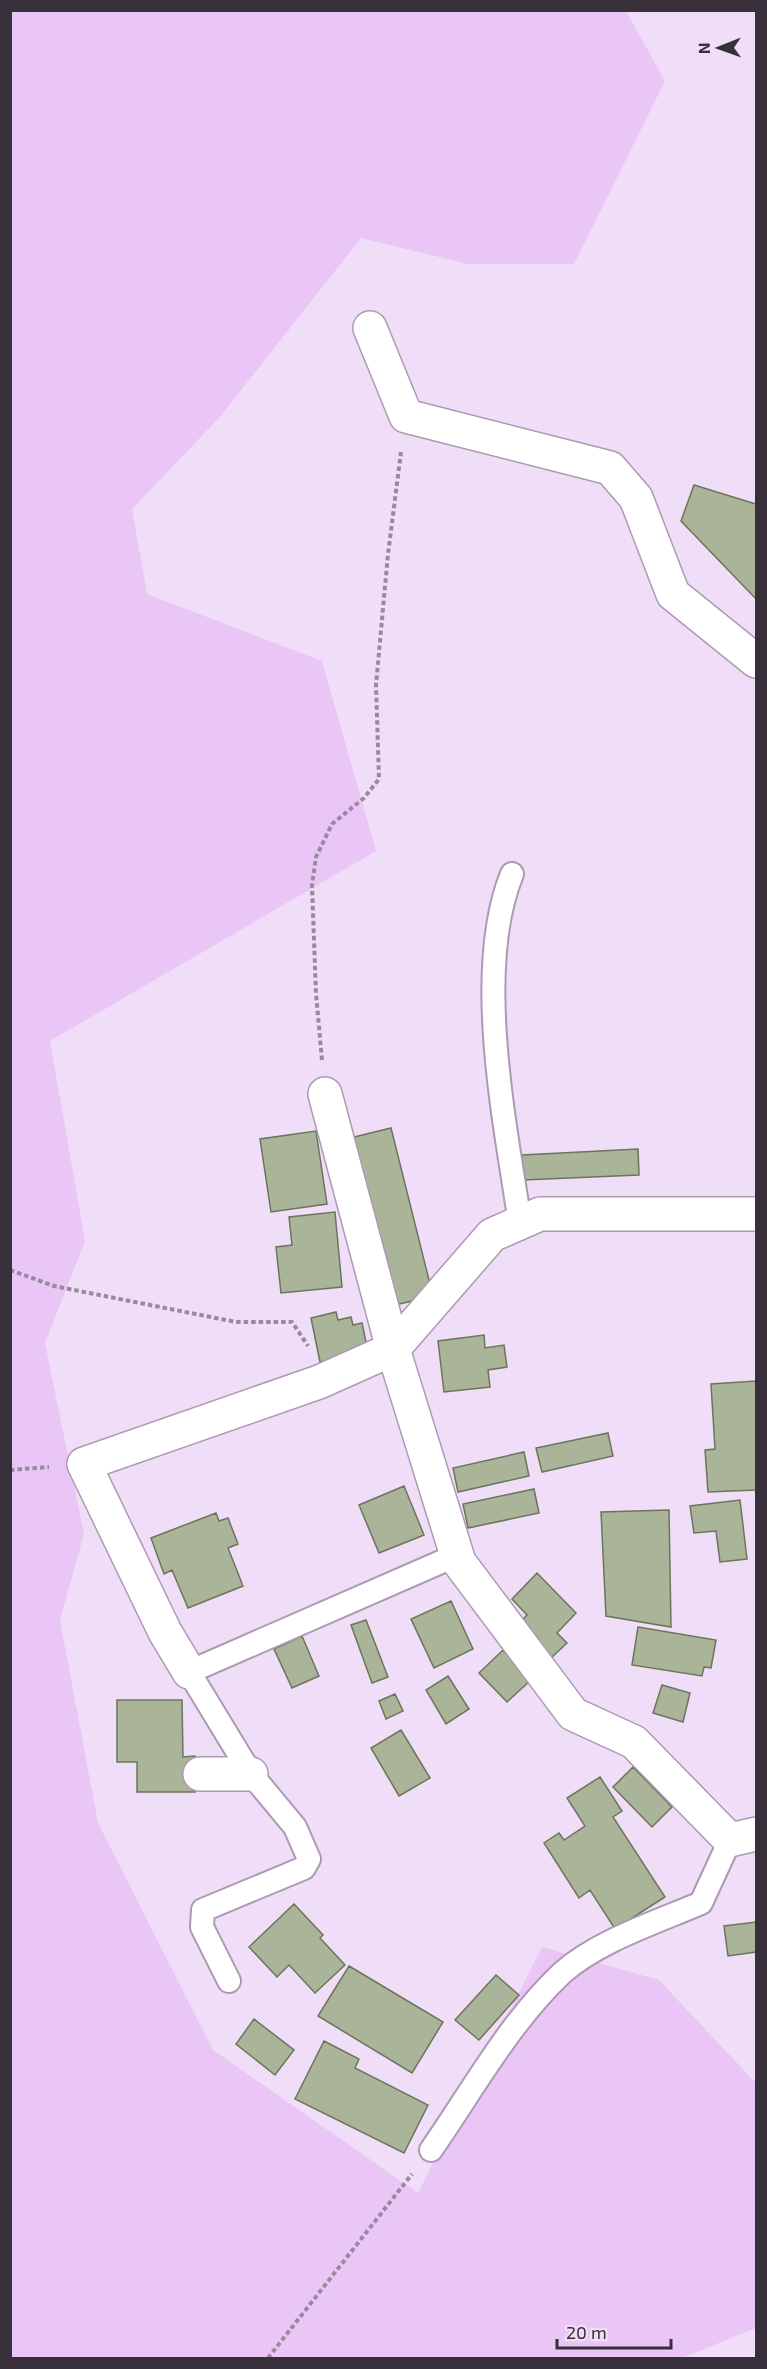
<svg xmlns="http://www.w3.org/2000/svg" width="767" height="2369" viewBox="0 0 767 2369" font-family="'Exo 2',sans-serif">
<rect width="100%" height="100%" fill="#f0ddf8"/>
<path fill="#eac6f7" d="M11,11H626L665,81L574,264H468L361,238L219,418L132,509L147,594L322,661L376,851L50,1041L85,1241L45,1343L84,1534L60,1620L98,1823L213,2050L418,2193L542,1947L659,1980L756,2083V2328L682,2358H11Z"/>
<path fill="#aab498" stroke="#6c755b" stroke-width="1.5" d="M694,485L756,504V599L681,521Z
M391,1128L433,1296L391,1306L350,1138Z
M316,1131L327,1204L271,1212L260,1139Z
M638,1149L639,1175L523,1180L522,1155Z
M335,1212L342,1287L281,1293L276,1247L292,1245L289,1217Z
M336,1312L338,1320L351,1317L353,1325L362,1323L368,1352L320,1362L311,1318Z
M484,1335L485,1348L504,1345L507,1367L488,1370L490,1387L444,1392L438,1341Z
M756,1381V1490L708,1492L705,1450L715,1449L711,1384Z
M608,1433L613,1456L542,1472L536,1448Z
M524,1452L529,1476L458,1492L453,1468Z
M404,1486L424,1535L379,1553L359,1505Z
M534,1489L539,1513L468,1528L463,1504Z
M740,1500L747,1559L720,1562L716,1531L694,1533L690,1506Z
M669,1510L671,1627L606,1616L601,1512Z
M216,1513L219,1521L228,1518L238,1544L228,1548L243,1586L188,1608L172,1570L164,1574L151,1538Z
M537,1573L576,1613L557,1633L567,1643L551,1658L517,1625L527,1615L512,1599Z
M451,1601L473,1649L434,1668L411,1619Z
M366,1620L388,1677L372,1683L351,1625Z
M638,1627L716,1640L711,1668L704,1667L702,1676L632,1665Z
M302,1636L319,1676L292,1688L274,1649Z
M503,1650L531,1680L507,1702L479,1673Z
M448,1676L469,1709L446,1724L426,1690Z
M662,1685L690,1693L683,1722L653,1713Z
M395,1694L403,1711L386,1719L379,1701Z
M117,1700H182L183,1757L195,1756V1792H137V1762H117Z
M401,1730L430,1778L399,1796L371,1748Z
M633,1767L672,1807L652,1827L613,1787Z
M600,1777L622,1811L613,1817L665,1897L615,1929L590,1890L579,1898L544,1843L559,1833L564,1840L585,1826L567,1798Z
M294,1904L323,1935L320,1938L345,1965L315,1993L289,1965L277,1977L249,1947Z
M756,1922V1952L728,1956L724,1926Z
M349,1966L443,2022L412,2073L318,2016Z
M496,1975L519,1995L479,2040L455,2020Z
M254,2019L294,2050L275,2075L236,2044Z
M324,2041L359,2059L355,2068L428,2105L404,2153L295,2099Z"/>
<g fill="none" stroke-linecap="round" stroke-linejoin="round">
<g stroke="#ac9ab3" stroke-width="26">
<path id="service" d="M512,874C473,969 505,1123 520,1223
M229,1981L202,1927L203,1910L304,1868L309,1859L295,1827L251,1774L189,1672L457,1555
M431,2150C472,2091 509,2023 562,1973C598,1941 657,1922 701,1903L730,1840"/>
</g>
<g stroke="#ac9ab3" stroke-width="36">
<path id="minor" d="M370,328L406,416L610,468L636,498L673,594L756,661
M756,1214H540L492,1235L393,1349L459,1562L573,1714L634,1742L730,1840L756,1834
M189,1672L165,1632L84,1464L319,1382L393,1349L325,1094
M200,1774H251"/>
</g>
<path stroke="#988a9d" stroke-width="4" stroke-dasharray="4.5 3" stroke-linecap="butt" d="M322,1060L316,994L312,885L316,857L332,824L364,798L379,779L376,685L388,554L401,452
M10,1270L54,1286L236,1322H292L308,1346
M10,1470L49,1467
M268,2358L412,2174"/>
<use href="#service" stroke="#fff" stroke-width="22"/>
<use href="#minor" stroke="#fff" stroke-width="33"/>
</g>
<rect width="767" height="2369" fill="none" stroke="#372f3a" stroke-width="24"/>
<g transform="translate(719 48) rotate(269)" stroke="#f0ddf8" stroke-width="4.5" paint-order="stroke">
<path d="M0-4.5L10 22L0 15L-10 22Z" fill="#372f3a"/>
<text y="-9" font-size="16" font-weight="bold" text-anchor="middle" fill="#372f3a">N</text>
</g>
<path d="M557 2339v9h114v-9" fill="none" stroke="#372f3a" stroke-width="3"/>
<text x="566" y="2339" font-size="18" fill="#372f3a" stroke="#f0ddf8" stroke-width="4.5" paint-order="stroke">20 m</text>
</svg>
